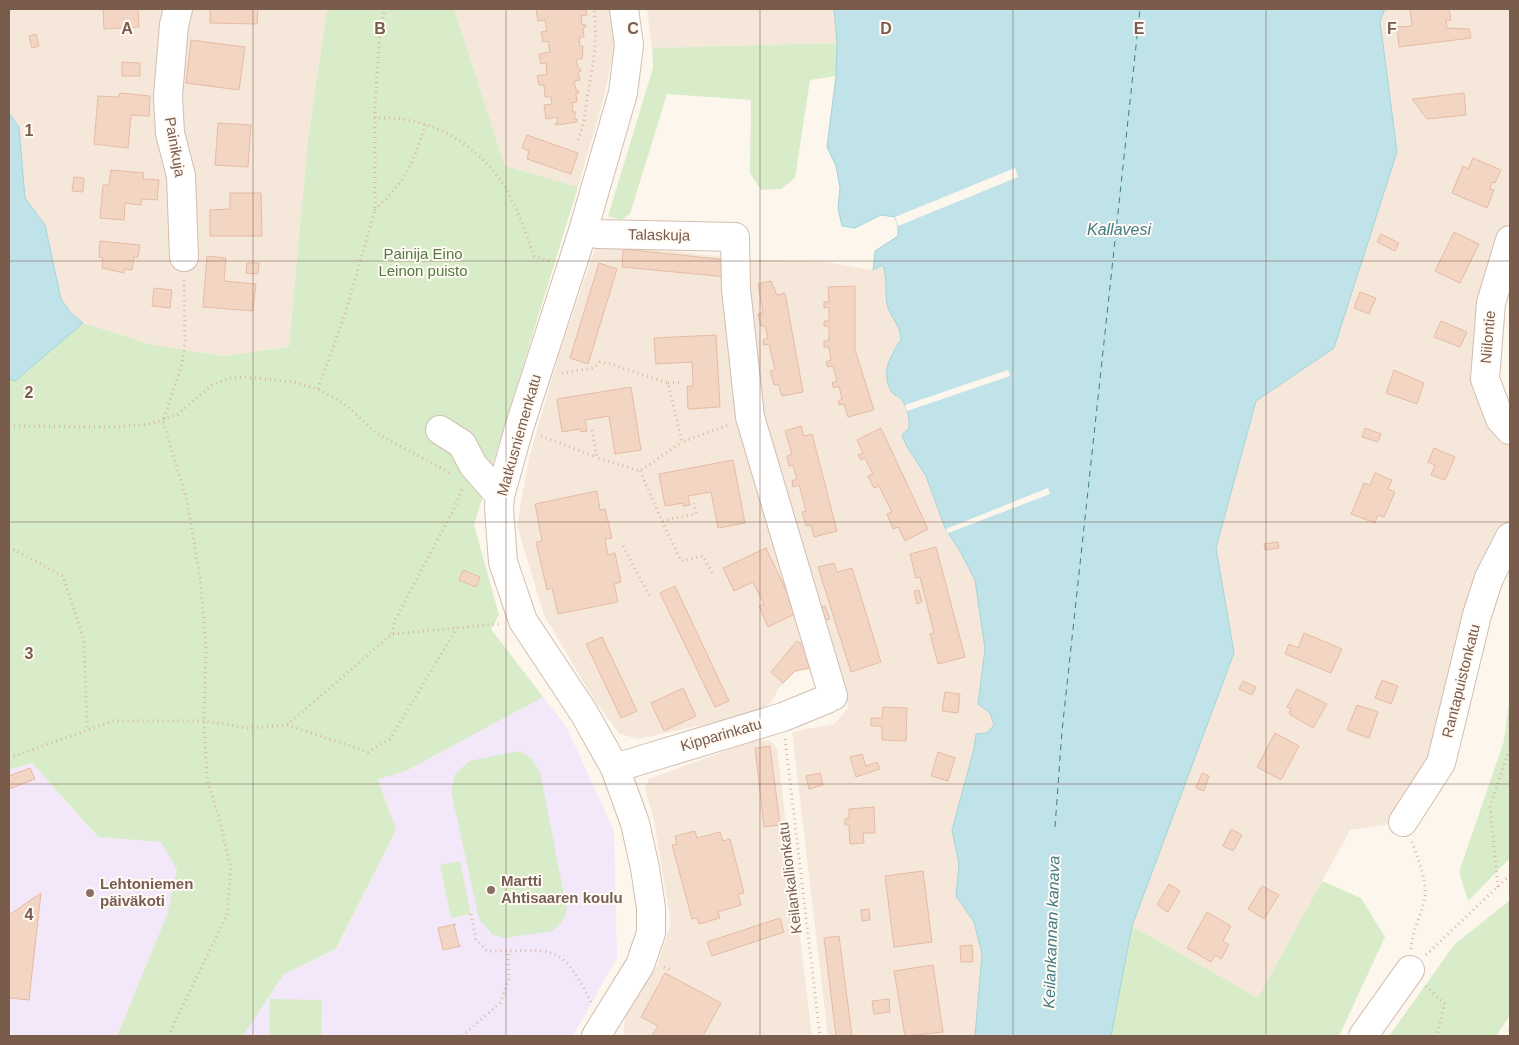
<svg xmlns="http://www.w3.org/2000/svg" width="1519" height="1045" viewBox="0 0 1519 1045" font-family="Arial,sans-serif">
<rect width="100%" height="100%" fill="#fdf6ec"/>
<path fill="#f5e8da" d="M9,9H327L308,139L289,347L224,356L153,345L83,323L71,313L61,299L45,225L25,198L19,127L9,113Z
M454,9H611L615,44L603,101L578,187L505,166Z
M647,9H834L837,43L652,48Z
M1385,9H1510V240L1485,379L1510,430V537L1454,715L1403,822L1350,830L1258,998L1132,926L1234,653L1216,548L1256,401L1334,348L1397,152L1379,21Z
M597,243L753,260L821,261L872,270L883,265L886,275V297L889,310L901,330V340L890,355L891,392L904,403L910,420L906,445L926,476L945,528L960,551L975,580L985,649L978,704L990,713L994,725L987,733L976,734L974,749L952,830L959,864L956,896L974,922L982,954L975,1036H828L792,732L834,724L848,708L844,685L825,667L795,672L779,688L770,704L744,716L638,739L620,734L594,700L544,615L517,526L529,458L560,351Z
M755,740L771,741L777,749L812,1036H623L625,1017L657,966L671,923L654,821L645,788L649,779Z"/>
<path fill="#f3e8fa" d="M543,697L567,728L614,831L617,958L573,1036H243L284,974L337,949L396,830L378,779L406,771Z
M32,763L97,837L161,842L177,870L167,915L117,1036H9V770Z"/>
<path fill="#d8ecc9" d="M327,9H454L505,166L578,187L474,525L499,615L491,629L543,697L406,771L378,779L396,830L336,949L284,974L243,1036H117L167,915L177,870L161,842L98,837L32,763L9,770V379L15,380L83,323L153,345L224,356L289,347L308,139Z
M837,43L836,76L810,80L795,178L781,189L761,190L750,173L751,100L667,94L630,214L621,220L608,216L653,68L652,48Z
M1510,694V858L1468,901L1459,872L1504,741Z
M519,751L531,758L540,772L567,910L562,922L552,931L504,938L492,934L479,919L451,791L455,774L469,761Z
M460,861L471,914L451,918L440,865Z
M1322,881L1361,898L1385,937L1339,1036H1111L1132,926L1258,998Z
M1510,900V1015L1496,1036H1389L1454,945Z
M270,999L322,1000L321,1036H269Z"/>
<path fill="#bfe3e8" stroke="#a5d3da" d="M834,9H1385L1380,21L1397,152L1334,348L1256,401L1216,548L1234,653L1132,926L1111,1036H975L982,954L974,922L956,896L959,864L952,830L974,749L976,734L987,733L994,725L990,713L978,704L985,649L975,580L960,551L945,528L926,476L906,445L902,435L909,428C910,418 907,405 900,398C897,396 893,394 891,391C881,373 890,355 901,340C901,327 893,320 888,308C884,294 888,280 883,265L873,270L875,251L898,236V226L895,217L881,215L855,228L842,226L838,208L840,188L836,166L827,147L836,76L837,43Z
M9,113L19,127L25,198L45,225L61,299L71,313L83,323L15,381L9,379Z"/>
<path fill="#fdf6ec" d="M1015,168L1018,177L898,226L895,217Z
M1008,370L1010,376L907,411L905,405Z
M1048,488L1050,494L948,533L946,529Z"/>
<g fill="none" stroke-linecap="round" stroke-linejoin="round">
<path stroke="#437c86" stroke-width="1" stroke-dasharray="6 5" stroke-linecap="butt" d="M1055,827L1062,731L1140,9"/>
</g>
<path fill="#f3d5c3" stroke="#e6bba3" d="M103,9H138L139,27L104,29Z
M210,9H258L257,24L210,23Z
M536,9H586L587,15L581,16L582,25L585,24L586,27L583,28L584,37H579L580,46H583L582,59H576L578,68H580L581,71L578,72L580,80L574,81L576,90H578L579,93H576L577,102L572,103L573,112H576L574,119H577V122L556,125L555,123H558L557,117L546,119L544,105L552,104L551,97H545L544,85H539L537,76L547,74L546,63L541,64L539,54L550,52L548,41L543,42L541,32L547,31L545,20L538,21Z
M1410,9H1449L1451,20L1446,21L1447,28L1469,29L1471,38L1399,47L1397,27L1412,26Z
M36,34L39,46L32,48L29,36Z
M191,40L245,47L239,90L186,83Z
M122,62L140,63V76H122Z
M120,93L150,96L149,116L131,115L128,148L94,144L98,96L119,97Z
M1464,93L1466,115L1427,119L1412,99Z
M218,123L251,125L248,167L215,165Z
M527,135L578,153L571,174L527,159L529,151L522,148Z
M1473,158L1501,170L1495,183L1492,182L1490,189L1494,190L1487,208L1452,193L1463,166L1468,169Z
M111,170L144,173L143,179L159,180L157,200L142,199L141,205L125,203L124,220L100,218L103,185H109Z
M74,177L84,178L83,192L72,191Z
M230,193H261L262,236H210V210L230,209Z
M1454,232L1479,244L1460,283L1435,271Z
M1381,234L1399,243L1395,251L1377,242Z
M100,241L140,245L138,257H134L132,270L124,269V273L102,268L103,258L99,257Z
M623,249L728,260L727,277L622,267Z
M207,256L226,258L224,281L256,284L253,311L203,307Z
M247,263H259L258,274L246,273Z
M599,263L617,269L588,364L570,358Z
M771,281L777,295L785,293L803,392L782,396L778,384L774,385L770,371L775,370L769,344L764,345L763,340L768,338L765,326H761L758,314L763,313L758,284Z
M855,286V350L874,410L848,417L844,404L839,405L838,401L842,399L839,386L834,388L832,383L837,381L833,366L828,367L826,362L831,360L829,347H824V341H829V326H824V321H829V307L824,308V302H829L828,287Z
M154,288L172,290L170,308L152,306Z
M1360,292L1376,298L1369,314L1354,308Z
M1441,321L1467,332L1460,347L1434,337Z
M716,335L720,407L688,409L687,386H693L692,362L656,364L654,338Z
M1394,370L1424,383L1417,404L1386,393Z
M631,387L641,450L615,454L609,416L585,420L587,431L581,432L580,429L562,432L557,399Z
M801,426L804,436L812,434L837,531L814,537L811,525L806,526L802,512L806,511L799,485L793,487L792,481L797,479L793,465L789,466L787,456L792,454L785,431Z
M881,428L928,529L905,541L898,527L893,529L887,514L892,512L879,486L874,488L868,476L873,474L865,458L861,460L858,455L863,453L857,440Z
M1365,428L1381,434L1378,442L1362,437Z
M1434,448L1455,457L1445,480L1431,475L1435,465L1428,462Z
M733,460L745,523L718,528L711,492L688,496L690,505L683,506V503L665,506L659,474Z
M1375,473L1392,480L1388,489L1395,492L1384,517L1378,515L1375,523L1351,514L1364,483L1370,485Z
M597,491L600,510L605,509L612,538L605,539L608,555L615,553L621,582L614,584L618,602L558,614L552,588L547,590L536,542L542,541L535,504Z
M1278,542L1279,548L1265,550L1264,544Z
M936,547L965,657L938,664L930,634L934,633L920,577L916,578L910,554Z
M766,548L797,613L768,627L759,606L764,604L753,582L734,591L723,568Z
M834,563L837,572L852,568L881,662L851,672L818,567Z
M463,570L480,577L476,587L459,580Z
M675,586L729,701L715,707L660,593Z
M919,590L922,602L917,604L914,591Z
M825,606L830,619L825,620L820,608Z
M1304,633L1342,649L1331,673L1285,654L1289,644L1298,648Z
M602,637L637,711L621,718L586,644Z
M797,641L809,651L813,667L795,671L783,683L771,672Z
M1382,680L1398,686L1391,704L1375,698Z
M1243,681L1256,687L1252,695L1239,689Z
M683,688L696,716L664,731L651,703Z
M1297,689L1327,704L1313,728L1289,714L1291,709L1287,707Z
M945,692L960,694L958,713L942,711Z
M1357,705L1378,712L1369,738L1347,730Z
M883,707L907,708L906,741L882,740V726H871V718H882Z
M1275,733L1299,746L1281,780L1257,767Z
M770,746L780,825L764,827L755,748Z
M938,752L955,758L948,781L931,776Z
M862,754L866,766L877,762L880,769L856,777L850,757Z
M30,768L35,779L9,789V776Z
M820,773L823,785L809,789L806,776Z
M1202,773L1209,776L1204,791L1196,788Z
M874,807L875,833H863L864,843L850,844L849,825H845V819L849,818V809Z
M1231,829L1242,835L1233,851L1223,846Z
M695,831L697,838L720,832L723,841L730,839L744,893L738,894L741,905L718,912L720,918L699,924L697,918L692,919L672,845L677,844L675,836Z
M923,871L932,942L894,947L885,876Z
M1169,884L1180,891L1168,912L1157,905Z
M1262,886L1279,895L1264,919L1248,909Z
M41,893L29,1000L9,998V915Z
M869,909L870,920L862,921L861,910Z
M1207,912L1231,926L1223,941L1229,945L1221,959L1215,955L1211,962L1187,948Z
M780,918L784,932L712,956L707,942Z
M456,924L454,925L459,945L461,946L443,950L438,928Z
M839,936L852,1036H836L824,938Z
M972,945L973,962H961L960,946Z
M933,965L943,1032L905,1036L894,971Z
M665,973L721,1003L703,1036H652L658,1026L641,1017Z
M889,999L890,1012L874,1014L872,1001Z"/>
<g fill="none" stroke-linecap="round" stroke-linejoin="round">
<g stroke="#d1beb0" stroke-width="30">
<path id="minor" d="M178,9L174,25L168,96L170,133L181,176L184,257
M583,231L598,234L735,237L736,289L750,417L833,696
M1510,240L1491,303L1485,379L1500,419L1510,430
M440,430L462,444L473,465L500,496
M615,768L783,717L827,699
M1403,822L1441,763L1477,615L1489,578L1510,537
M596,1036L640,965L651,933V908L645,868L635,823L615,768L584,713L523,621L503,562L499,508L500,496L519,428L583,231L623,93L629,45L624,9
M1363,1036L1410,970"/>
</g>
<path stroke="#d9b8a5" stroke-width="3" stroke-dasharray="1 4" stroke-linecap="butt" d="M374,118C421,115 465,136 495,173C514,197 524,228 534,256L550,261
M578,140C584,126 585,113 587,98C593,67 598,40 594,9
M375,210C408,178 412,165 426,123
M562,373L594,368L600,362L611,364L668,383L682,442L728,425
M668,383L683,382
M318,389L345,314L375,210V107L380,29L385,9
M9,426L117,427L150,424L178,414L213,384L231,378L246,377L294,382L318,389L345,404L376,433L450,473
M592,430L597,458L640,471L682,442
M541,436L596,457
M640,471L662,521L696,514L694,503
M662,521L681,561L703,556L713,574
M623,546L651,599
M9,547L63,576L84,640L87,730
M392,634L395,620L454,509L462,489
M287,725L368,752L390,739L457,628
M785,739L820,1036
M9,758L113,721H204L249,728L287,725L392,634L499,624
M1498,887L1490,806L1510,748
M471,914L476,939L487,951C551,952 559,938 591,1002
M1411,949C1412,929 1423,914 1425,895C1427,881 1417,855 1412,842
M1426,955L1510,875
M664,967L671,970
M1426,986L1445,1004L1436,1036
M168,1036L227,915L231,868L220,822L207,779L204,721L206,647L200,577L187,501L163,421L182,364L185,342L184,280
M462,1036L500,1003L509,979L508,951
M1508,1036L1510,1030"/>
<use href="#minor" stroke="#fff" stroke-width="28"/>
</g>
<path fill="none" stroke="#7a5c4d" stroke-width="1" stroke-opacity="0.55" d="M253,9V1036M506,9V1036M760,9V1036M1013,9V1036M1266,9V1036M9,261H1510M9,522H1510M9,784H1510"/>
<g fill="#8d6e63" stroke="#fffaf3" stroke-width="2">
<circle cx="491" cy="890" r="5"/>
<circle cx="90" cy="893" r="5"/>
</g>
<g text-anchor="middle" stroke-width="4" stroke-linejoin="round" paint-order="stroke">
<g font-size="15" fill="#7a5c4d" stroke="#fffaf3">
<text transform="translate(175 147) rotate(80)" y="5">Painikuja</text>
<text transform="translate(659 235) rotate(1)" y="5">Talaskuja</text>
<text transform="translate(1488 337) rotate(-85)" y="5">Niilontie</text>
<text transform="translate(519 435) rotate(-74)" y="5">Matkusniemenkatu</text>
<text transform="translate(1461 681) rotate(-76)" y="5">Rantapuistonkatu</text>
<text transform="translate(721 735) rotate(-16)" y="5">Kipparinkatu</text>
<text transform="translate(790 878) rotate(-97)" y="5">Keilankallionkatu</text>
</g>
<g font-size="15" fill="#537a41" stroke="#fffaf3">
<text x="423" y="259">Painija Eino<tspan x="423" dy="17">Leinon puisto</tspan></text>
</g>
<g font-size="15" font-weight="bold" fill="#785e54" stroke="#fffaf3" text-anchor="start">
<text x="501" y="886">Martti<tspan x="501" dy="17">Ahtisaaren koulu</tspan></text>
<text x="100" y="889">Lehtoniemen<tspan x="100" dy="17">päiväkoti</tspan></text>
</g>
<g font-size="16" font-style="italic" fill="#437c86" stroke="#fffaf3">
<text x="1119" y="235">Kallavesi</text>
<text transform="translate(1051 932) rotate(-88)" y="6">Keilankannan kanava</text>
</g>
</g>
<g font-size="16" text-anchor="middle" font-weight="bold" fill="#7a5c4d" stroke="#fffaf3" stroke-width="4" stroke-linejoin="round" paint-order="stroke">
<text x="127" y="34">A</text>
<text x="380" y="34">B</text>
<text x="633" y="34">C</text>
<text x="886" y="34">D</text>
<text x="1139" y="34">E</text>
<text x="1392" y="34">F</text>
<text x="29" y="136">1</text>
<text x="29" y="398">2</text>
<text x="29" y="659">3</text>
<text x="29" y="920">4</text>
</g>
<rect width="1519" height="1045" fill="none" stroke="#7a5c4d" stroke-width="20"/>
</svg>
